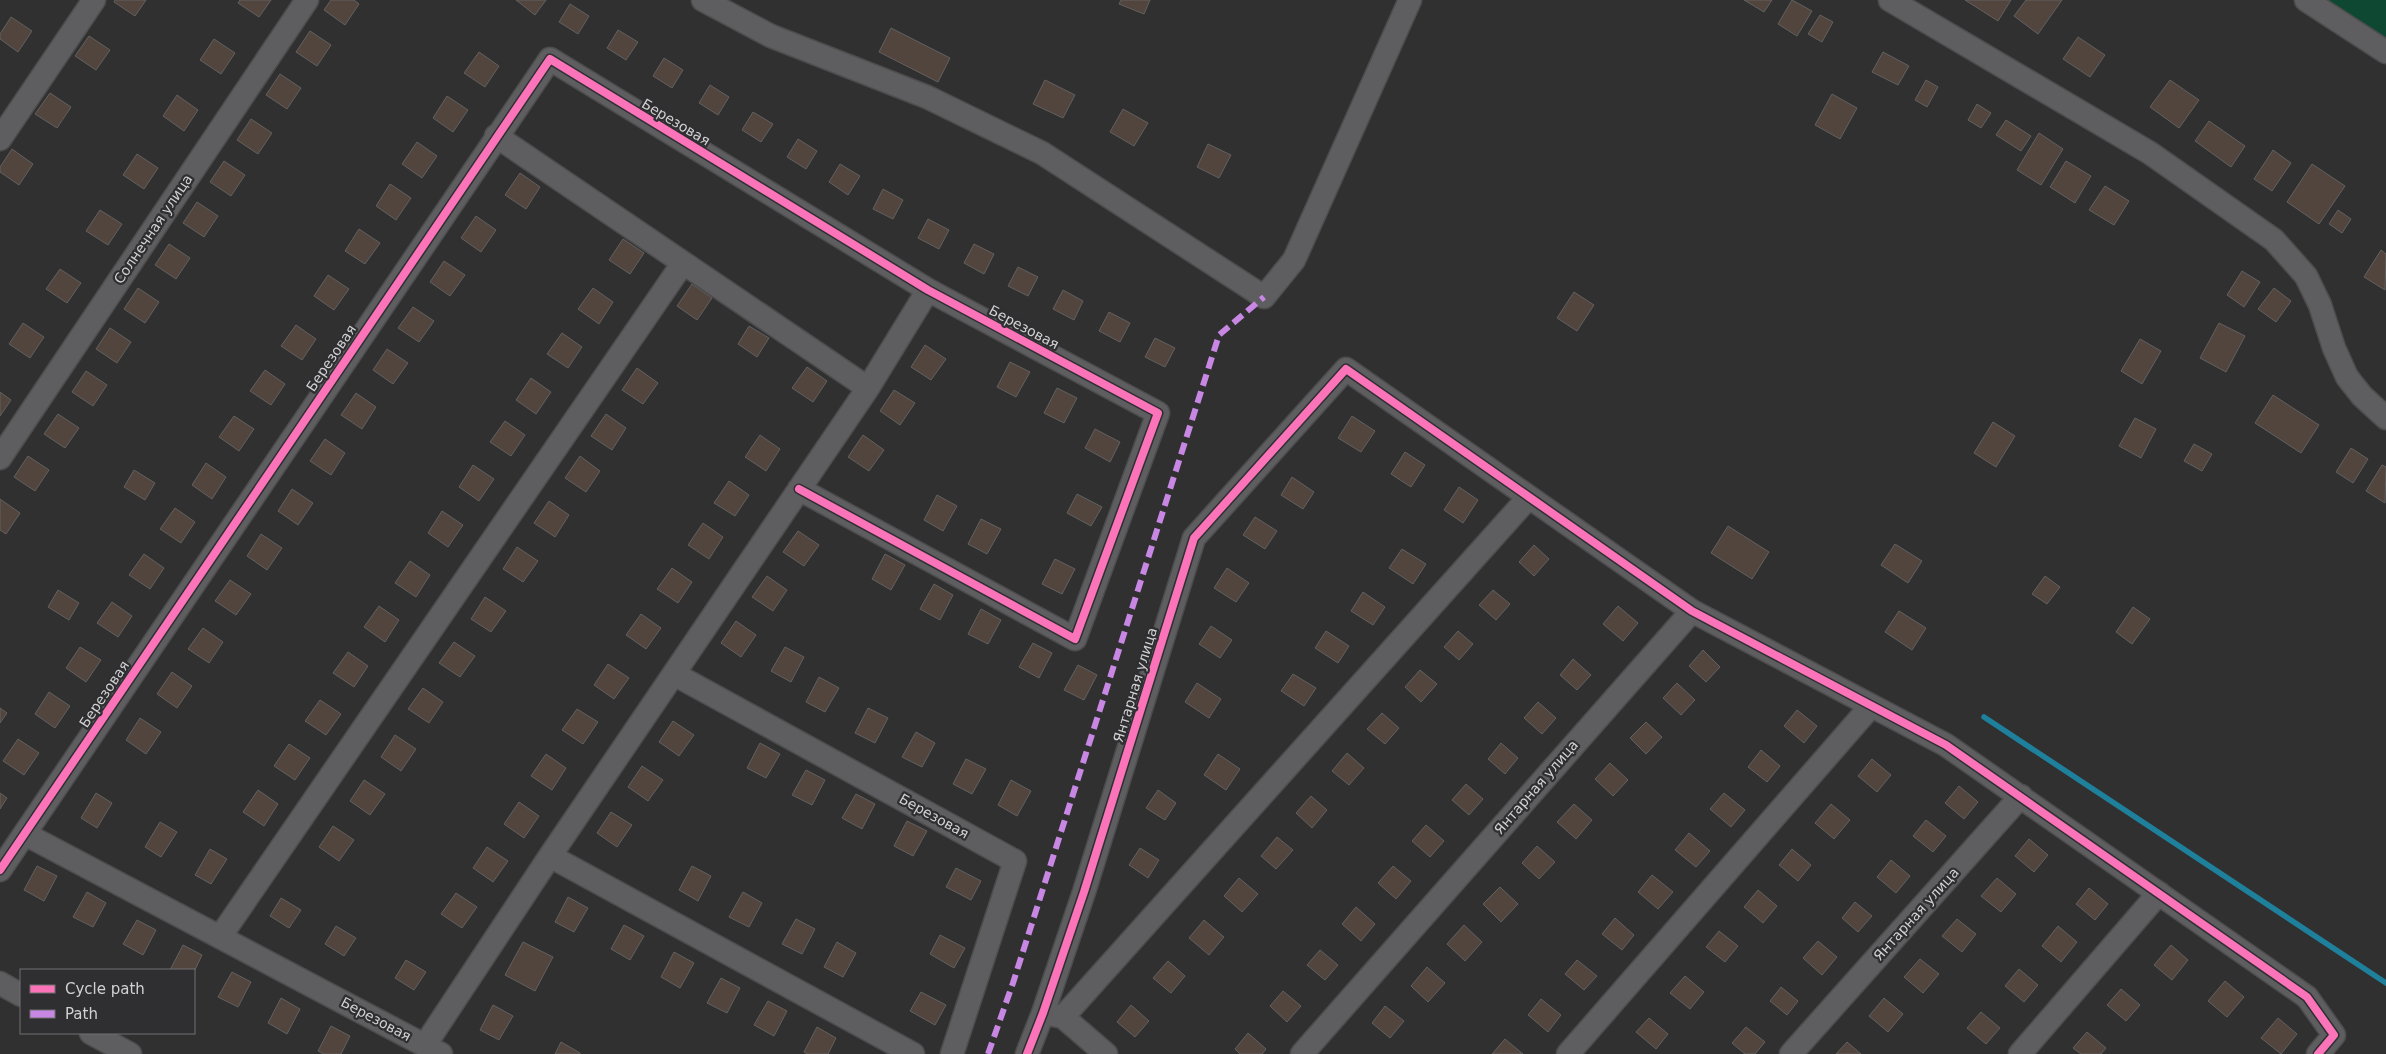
<svg xmlns="http://www.w3.org/2000/svg" width="2386" height="1054" viewBox="0 0 2386 1054" font-family="'DejaVu Sans',sans-serif">
<rect width="100%" height="100%" fill="#303031"/>
<path fill="#0e4833" d="M2318,0H2386V46Z"/>
<g fill="none" stroke-linecap="round" stroke-linejoin="round">
<path stroke="#1f809c" stroke-width="5.5" d="M1984,717L2386,983"/>
</g>
<path fill="#51453e" stroke="#626161" d="M115,0H146L135,16L114,2Z
M240,0H271L259,17L238,3Z
M331,0H354L359,4L345,25L324,10Z
M516,0H546L535,15Z
M1121,0H1150L1144,14L1119,4Z
M1744,0H1772L1764,12Z
M1792,0L1812,11L1797,36L1778,24Z
M1965,0H2011L1998,21Z
M2026,0H2062L2038,34L2014,16Z
M570,4L589,16L578,34L559,22Z
M1820,15L1833,22L1822,42L1808,34Z
M11,17L32,31L18,52L0,39V34Z
M891,28L950,58L938,82L879,52Z
M618,30L638,42L626,60L607,48Z
M310,31L331,45L317,66L296,52Z
M89,36L110,50L96,70L75,56Z
M2078,37L2105,55L2090,77L2063,59Z
M214,39L235,53L221,74L200,60Z
M479,52L499,66L485,87L464,73Z
M1883,52L1909,66L1898,85L1872,72Z
M664,58L683,70L672,88L653,76Z
M280,74L301,88L287,109L266,95Z
M1045,80L1075,95L1063,118L1033,104Z
M1926,80L1938,87L1927,107L1915,100Z
M2170,80L2199,100L2179,128L2150,107Z
M710,85L729,97L718,115L699,103Z
M50,93L71,107L57,128L35,114Z
M1832,94L1857,108L1840,139L1815,125Z
M177,95L198,110L184,131L163,116Z
M447,96L468,110L453,132L433,118Z
M1977,104L1991,113L1981,128L1968,120Z
M1123,109L1148,123L1134,146L1110,132Z
M753,112L773,124L761,142L742,130Z
M251,119L272,133L258,154L237,140Z
M2006,120L2031,136L2021,151L1996,135Z
M2209,121L2245,146L2231,167L2195,141Z
M2039,133L2063,149L2041,185L2017,170Z
M798,139L817,151L806,169L787,157Z
M417,142L437,156L422,178L402,164Z
M1208,144L1231,155L1219,178L1197,167Z
M12,149L33,164L19,185L0,172V167Z
M2273,150L2291,163L2272,191L2254,179Z
M137,154L158,168L144,189L123,175Z
M224,161L245,175L231,196L210,182Z
M2066,161L2091,176L2075,203L2050,187Z
M840,164L860,176L848,195L829,182Z
M2312,164L2345,186L2319,224L2287,202Z
M520,173L540,187L526,209L505,195Z
M390,184L411,198L396,220L376,206Z
M2105,186L2129,201L2114,225L2089,210Z
M883,189L903,200L893,219L873,209Z
M197,202L218,216L204,237L183,223Z
M100,210L122,224L108,245L86,231Z
M2338,210L2351,219L2342,233L2329,224Z
M476,216L496,230L481,252L461,238Z
M928,219L949,230L939,249L918,238Z
M359,229L380,243L365,264L345,251Z
M623,239L644,253L630,274L609,260Z
M169,244L190,258L176,279L155,265Z
M974,244L994,254L984,274L964,263Z
M2381,250L2386,254L2385,290L2364,277Z
M444,261L465,275L450,296L430,282Z
M1018,267L1038,277L1028,296L1008,286Z
M60,269L81,283L67,303L46,289Z
M2242,271L2260,282L2244,307L2227,295Z
M328,275L349,289L334,310L314,296Z
M692,284L712,298L697,320L677,306Z
M138,288L159,302L145,323L124,309Z
M593,288L613,302L599,324L578,309Z
M2274,288L2291,301L2276,322L2258,309Z
M1063,290L1083,301L1074,320L1053,309Z
M1574,292L1594,305L1577,331L1557,318Z
M413,307L434,321L419,342L398,328Z
M1109,312L1130,323L1120,342L1099,331Z
M23,323L44,337L30,358L9,344Z
M2219,323L2245,336L2226,372L2200,358Z
M296,325L316,339L302,360L281,346Z
M749,326L769,338L757,357L738,344Z
M110,328L131,342L117,363L96,349Z
M562,333L582,347L568,368L547,354Z
M1155,338L1175,348L1165,367L1145,357Z
M2140,339L2161,351L2142,384L2121,371Z
M925,345L946,359L931,380L911,367Z
M387,349L408,363L393,384L373,370Z
M1010,362L1030,372L1016,397L997,387Z
M807,367L827,381L813,402L792,388Z
M637,368L658,383L643,404L622,390Z
M265,370L285,384L271,405L250,391Z
M86,371L107,385L93,406L72,392Z
M531,378L551,392L536,414L516,400Z
M1057,388L1077,398L1064,423L1044,413Z
M894,390L915,403L900,425L880,411Z
M0,392L11,400L0,416Z
M356,393L376,407L362,429L341,415Z
M2273,395L2319,425L2301,453L2255,423Z
M58,414L79,428L65,448L44,434Z
M606,414L626,428L612,450L591,436Z
M234,416L254,429L239,451L219,437Z
M1352,416L1375,431L1361,452L1338,438Z
M2135,418L2156,429L2141,458L2119,446Z
M505,421L525,435L511,456L490,442Z
M1993,422L2015,436L1996,467L1974,453Z
M1095,429L1120,442L1110,462L1085,448Z
M760,435L780,449L766,471L745,457Z
M863,435L884,450L869,471L848,457Z
M325,439L345,453L331,475L310,461Z
M2194,444L2212,454L2202,471L2184,461Z
M2351,448L2368,459L2353,483L2336,472Z
M1405,452L1425,465L1411,487L1391,474Z
M28,456L49,470L35,491L14,477Z
M580,456L600,471L586,492L565,478Z
M206,463L226,477L212,499L192,485Z
M473,465L494,479L479,501L459,487Z
M2382,465L2386,467L2385,503L2366,491Z
M134,470L155,483L145,500L124,487Z
M1292,477L1314,492L1303,509L1281,495Z
M729,481L749,495L735,516L714,503Z
M1459,487L1478,500L1463,523L1444,510Z
M292,489L313,503L298,525L278,511Z
M1077,494L1102,507L1091,526L1067,513Z
M937,495L957,506L943,531L924,520Z
M0,499L20,513L6,534L0,530Z
M549,501L569,515L555,537L534,523Z
M175,508L195,522L181,543L160,529Z
M442,511L463,525L448,547L428,533Z
M1255,517L1277,531L1265,549L1243,535Z
M981,519L1001,529L987,554L968,544Z
M703,523L723,537L709,559L688,545Z
M1728,526L1769,552L1752,579L1711,553Z
M798,531L819,545L804,566L783,552Z
M261,534L282,548L267,570L247,556Z
M1895,544L1922,561L1908,583L1881,565Z
M1534,545L1549,559L1534,576L1519,562Z
M517,547L538,561L523,582L503,569Z
M1402,549L1426,564L1413,584L1389,568Z
M144,554L164,568L150,589L129,575Z
M885,554L905,565L891,590L872,579Z
M1055,559L1075,569L1062,594L1042,584Z
M410,561L430,575L416,597L395,583Z
M672,568L692,582L678,603L657,589Z
M1227,568L1249,583L1236,602L1214,588Z
M767,576L787,590L773,611L752,597Z
M2045,576L2060,587L2047,604L2032,594Z
M230,580L251,594L236,615L215,601Z
M934,584L953,595L940,620L920,609Z
M58,590L79,603L69,620L48,607Z
M1493,590L1510,604L1496,620L1479,605Z
M1363,592L1385,607L1373,625L1351,611Z
M485,597L506,611L491,632L471,619Z
M112,602L132,616L118,637L97,623Z
M379,606L399,620L385,642L364,627Z
M1618,606L1638,623L1623,641L1603,624Z
M2133,607L2150,619L2132,644L2116,632Z
M981,609L1001,620L988,644L968,634Z
M1899,611L1926,628L1912,650L1885,632Z
M641,614L661,628L646,649L626,635Z
M736,621L756,635L741,657L721,643Z
M1211,626L1232,640L1220,658L1199,644Z
M203,628L223,642L209,663L188,649Z
M1326,631L1349,646L1338,663L1315,648Z
M1458,631L1473,644L1459,660L1444,647Z
M454,642L475,656L460,677L439,663Z
M1033,643L1052,653L1039,678L1019,667Z
M80,647L101,660L86,682L66,668Z
M785,647L804,657L791,682L771,671Z
M1703,650L1720,667L1706,682L1689,666Z
M348,652L368,666L354,687L333,673Z
M1573,659L1591,675L1577,690L1560,675Z
M608,664L629,678L614,699L594,685Z
M1078,665L1097,675L1084,700L1064,690Z
M1420,670L1437,684L1421,702L1405,687Z
M172,672L192,686L177,708L157,694Z
M1293,674L1316,688L1304,706L1281,691Z
M819,677L839,688L825,712L806,702Z
M1197,683L1221,699L1209,718L1185,702Z
M1677,683L1695,700L1681,715L1663,698Z
M423,688L443,702L429,723L408,709Z
M49,692L70,706L55,728L35,714Z
M320,700L341,714L326,735L305,721Z
M1538,702L1556,718L1542,734L1524,718Z
M0,708L7,713L0,723Z
M868,708L888,718L875,743L855,733Z
M577,709L598,722L583,744L562,730Z
M1797,710L1817,726L1804,743L1784,726Z
M1382,713L1399,728L1385,744L1367,729Z
M140,718L161,732L146,754L126,740Z
M673,721L694,735L679,756L659,742Z
M1646,722L1662,737L1646,754L1630,738Z
M916,732L935,743L922,767L902,757Z
M395,735L416,749L401,771L381,757Z
M18,739L39,753L24,775L3,761Z
M760,743L780,754L766,778L747,768Z
M1501,743L1518,758L1505,774L1488,759Z
M289,744L310,758L295,780L274,766Z
M1761,750L1780,766L1767,782L1748,767Z
M1347,753L1364,768L1349,785L1332,771Z
M546,754L566,768L552,790L531,776Z
M1218,754L1240,769L1226,790L1204,775Z
M966,759L986,769L972,794L953,784Z
M1872,759L1891,775L1877,792L1858,776Z
M1610,763L1628,780L1613,796L1595,779Z
M642,766L663,780L648,801L628,787Z
M806,770L825,780L812,805L792,795Z
M364,780L385,794L370,815L350,801Z
M1011,780L1031,791L1017,816L998,805Z
M1466,784L1483,799L1469,815L1452,800Z
M1959,786L1978,802L1964,819L1945,803Z
M258,790L278,804L264,826L243,812Z
M1158,790L1176,803L1165,820L1146,808Z
M0,793L7,798L0,809Z
M96,793L112,803L97,828L81,818Z
M1724,793L1745,810L1731,827L1710,809Z
M856,794L875,804L862,829L842,818Z
M1311,796L1327,810L1312,828L1296,813Z
M519,802L539,816L524,838L504,824Z
M1574,804L1592,820L1576,839L1557,822Z
M1831,804L1850,820L1834,839L1815,823Z
M611,812L632,825L617,847L597,833Z
M1926,820L1946,836L1933,852L1913,836Z
M907,821L927,831L913,856L894,846Z
M160,822L177,832L161,857L145,847Z
M1426,825L1444,841L1430,857L1412,841Z
M333,826L354,840L339,861L319,847Z
M1689,833L1710,851L1696,867L1675,850Z
M1277,837L1293,850L1276,869L1261,856Z
M2029,839L2048,855L2034,872L2015,856Z
M1537,846L1555,862L1539,879L1522,863Z
M487,847L508,861L493,882L473,868Z
M1140,848L1159,860L1148,878L1129,865Z
M210,849L227,859L211,884L195,875Z
M1792,849L1811,865L1798,881L1779,865Z
M1891,860L1910,876L1896,893L1877,877Z
M37,866L57,876L44,901L24,890Z
M692,866L711,876L698,901L679,890Z
M1393,866L1411,881L1396,899L1378,883Z
M956,868L981,881L971,900L946,887Z
M1652,875L1673,892L1658,909L1638,892Z
M1239,878L1258,894L1242,912L1224,896Z
M1997,878L2016,894L2001,912L1981,896Z
M1500,887L1518,904L1501,922L1483,904Z
M2089,888L2108,904L2095,920L2076,904Z
M1758,890L1777,906L1763,923L1744,907Z
M87,892L106,903L93,927L73,917Z
M743,892L762,903L749,927L729,917Z
M456,893L477,907L462,928L441,914Z
M568,897L588,908L574,932L555,922Z
M281,898L301,910L289,928L270,916Z
M1855,902L1872,916L1858,932L1842,918Z
M1356,907L1375,924L1361,941L1342,924Z
M1615,918L1634,935L1622,950L1602,934Z
M796,919L815,929L802,954L782,944Z
M1957,919L1976,934L1962,952L1942,936Z
M137,920L156,930L143,955L123,944Z
M1204,920L1224,937L1209,955L1189,938Z
M624,925L644,936L630,960L611,949Z
M1464,925L1482,942L1465,961L1447,944Z
M336,926L356,938L344,956L325,944Z
M2058,926L2077,942L2061,962L2042,946Z
M1719,931L1738,946L1725,962L1706,947Z
M940,935L965,948L954,968L930,954Z
M1818,941L1837,957L1822,975L1803,958Z
M523,942L553,957L535,991L505,975Z
M837,942L856,953L843,977L824,967Z
M183,945L202,955L194,972L170,970Z
M2171,945L2188,960L2172,980L2154,965Z
M1320,950L1338,965L1325,980L1307,965Z
M674,952L694,963L680,988L661,977Z
M1920,959L1939,974L1923,993L1904,977Z
M406,960L426,972L414,990L395,978Z
M1577,960L1597,976L1584,990L1565,974Z
M1168,961L1185,976L1171,993L1153,978Z
M1427,967L1445,983L1428,1002L1411,986Z
M2019,969L2038,985L2024,1002L2005,986Z
M232,972L251,982L238,1007L218,997Z
M1685,976L1704,992L1690,1009L1670,993Z
M721,978L740,988L727,1013L707,1003Z
M2225,981L2244,997L2227,1017L2208,1001Z
M1781,987L1798,1001L1787,1015L1770,1001Z
M2121,989L2140,1005L2126,1021L2107,1005Z
M1283,991L1301,1006L1287,1022L1270,1006Z
M921,992L946,1005L935,1025L910,1011Z
M281,998L300,1009L287,1034L268,1023Z
M1884,998L1903,1014L1888,1032L1869,1016Z
M1541,999L1561,1015L1548,1032L1528,1015Z
M768,1001L787,1011L774,1036L754,1025Z
M493,1005L513,1016L499,1040L480,1030Z
M1131,1005L1149,1021L1135,1037L1117,1022Z
M1385,1006L1404,1021L1390,1038L1372,1023Z
M1981,1012L2000,1028L1986,1044L1967,1028Z
M1649,1018L1668,1034L1656,1049L1636,1032Z
M2278,1018L2297,1034L2281,1054L2261,1038Z
M331,1026L350,1036L341,1054H324L318,1051Z
M817,1027L836,1038L828,1054H808L804,1052Z
M1746,1027L1765,1042L1755,1054H1745L1732,1043Z
M2087,1032L2106,1048L2101,1054H2081L2073,1048Z
M1248,1033L1266,1049L1262,1054H1240L1235,1049Z
M1505,1039L1523,1054H1492Z
M561,1042L580,1053V1054H555Z
M1847,1042L1861,1054H1836Z"/>
<g fill="none" stroke-linecap="round" stroke-linejoin="round">
<g stroke="#4d4d4e" stroke-width="25">
<path id="minor" d="M703,0L771,36L927,97L1042,153L1264,297L1294,260L1410,0
M1890,0L2150,153L2274,240L2306,276L2320,305L2334,348L2347,377L2362,396L2386,418
M2306,0L2386,52
M496,136L868,388
M0,139L94,0
M0,458L307,0
M674,674L1015,861L952,1054
M25,834L441,1054
M550,856L913,1054
M0,870L550,59L928,290L1158,413L1075,639L799,489
M220,937L683,263
M0,983L21,995
M1049,1014L1063,1017L1106,1054
M1063,1017L1529,497
M91,1033L130,1054
M425,1045L550,856L868,388L928,290
M1027,1054L1043,1013L1084,892L1194,538L1346,369L1692,611L1946,745L2307,997L2334,1035L2318,1054
M1302,1054L1692,611
M1568,1054L1871,706
M1791,1054L2021,796
M2020,1054L2159,893"/>
</g>
<use href="#minor" stroke="#5e5e60" stroke-width="22"/>
<path stroke="#c787e3" stroke-width="6" stroke-dasharray="12 6" stroke-linecap="butt" d="M988,1054L1013,983L1219,335L1264,297"/>
<g stroke="#2f2f32" stroke-width="11">
<path id="cycleway" d="M0,870L550,59L928,290L1158,413L1075,639L799,489
M1027,1054L1043,1013L1084,892L1194,538L1346,369L1692,611L1946,745L2307,997L2334,1035L2318,1054"/>
</g>
<use href="#cycleway" stroke="#fb73b8" stroke-width="8"/>
</g>
<g text-anchor="middle" stroke-width="4.5" stroke-linejoin="round" paint-order="stroke">
<g font-size="14" fill="#d1d1d3" stroke="#2f2f32">
<text transform="translate(676 122) rotate(31)" y="5">Березовая</text>
<text transform="translate(153 229) rotate(-56)" y="5">Солнечная улица</text>
<text transform="translate(1024 327) rotate(28)" y="5">Березовая</text>
<text transform="translate(331 358) rotate(-56)" y="5">Березовая</text>
<text transform="translate(1135 685) rotate(-73)" y="5">Янтарная улица</text>
<text transform="translate(104 694) rotate(-56)" y="5">Березовая</text>
<text transform="translate(1536 787) rotate(-49)" y="5">Янтарная улица</text>
<text transform="translate(934 816) rotate(29)" y="5">Березовая</text>
<text transform="translate(1916 914) rotate(-48)" y="5">Янтарная улица</text>
<text transform="translate(376 1019) rotate(28)" y="5">Березовая</text>
</g>
</g>
<rect x="20" y="969" width="175" height="65" fill="#2f2f32" stroke="#707072"/>
<rect x="30" y="985" width="25" height="8" fill="#fb73b8" stroke="#707072"/>
<text x="65" y="994" font-size="15" fill="#d1d1d3">Cycle path</text>
<rect x="30" y="1010" width="25" height="8" fill="#c787e3" stroke="#707072"/>
<text x="65" y="1019" font-size="15" fill="#d1d1d3">Path</text>
</svg>
